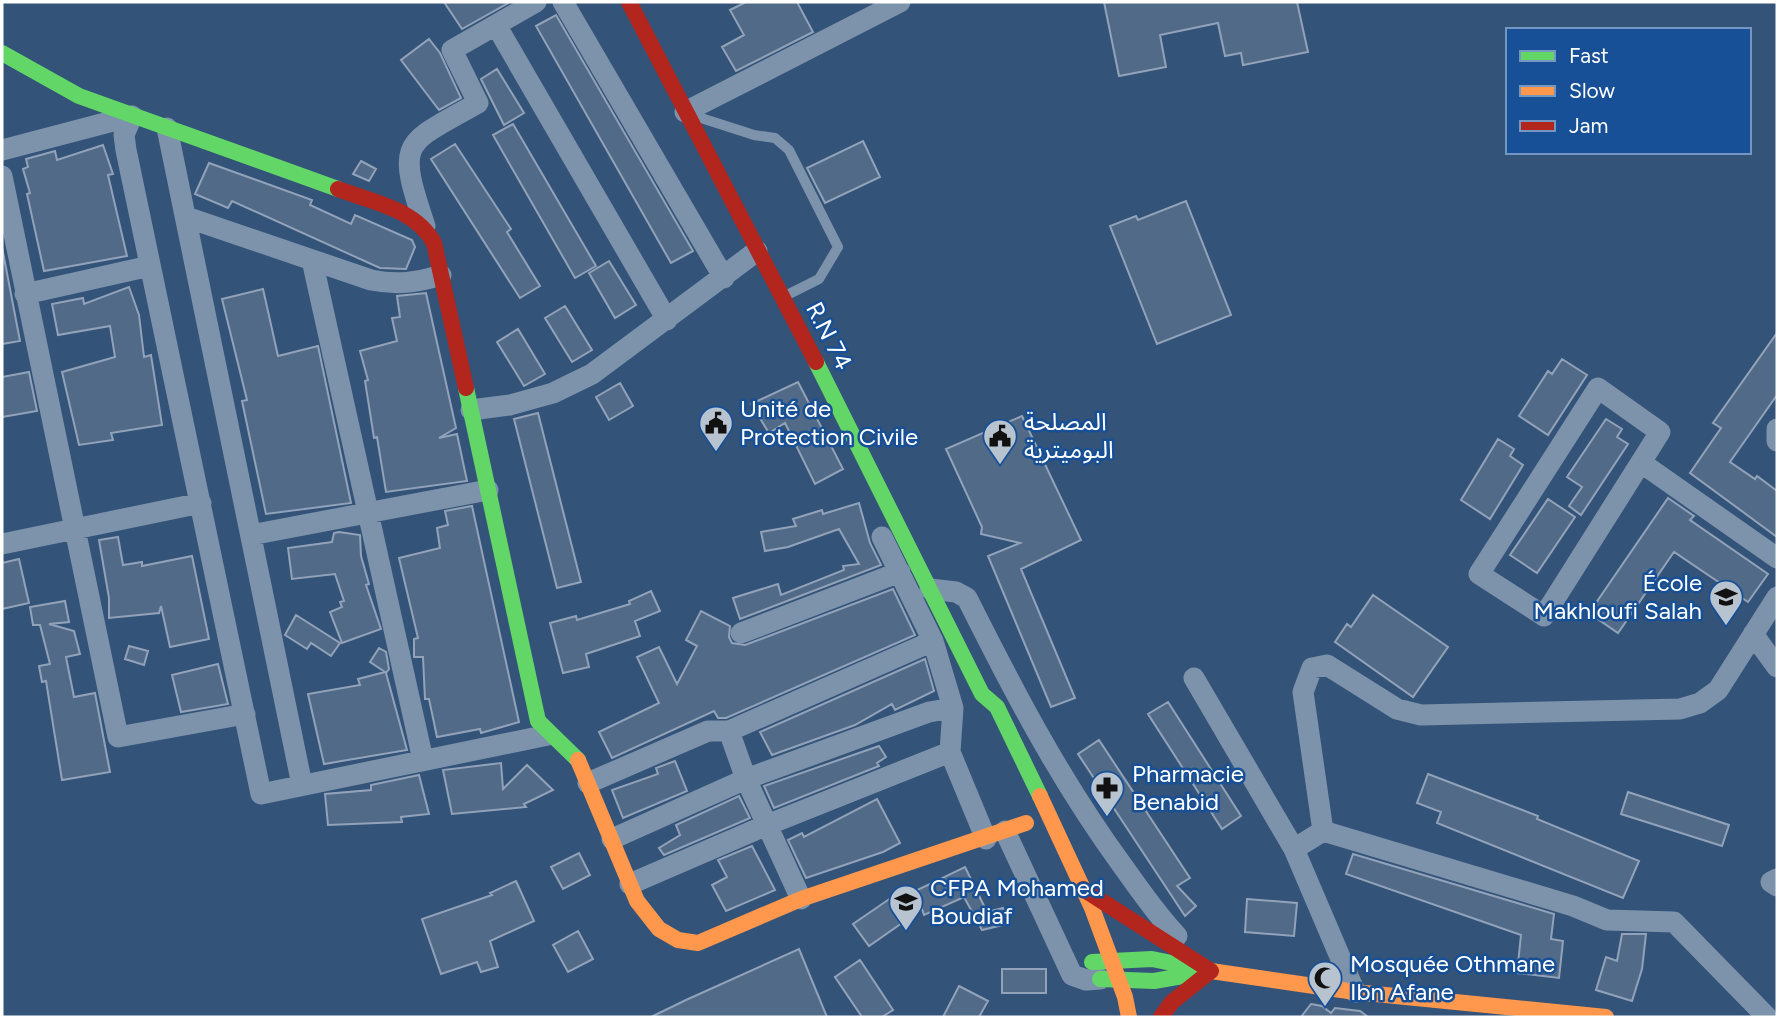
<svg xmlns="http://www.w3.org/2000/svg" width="1779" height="1019" viewBox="0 0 1779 1019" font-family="Figtree,'Noto Sans Arabic',sans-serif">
<rect width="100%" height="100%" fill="#345379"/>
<path fill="#516a88" stroke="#92a3b9" stroke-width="2" d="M444,2H510L462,29Z
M746,2H797L813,32L736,71L722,47L744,35L730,10Z
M1104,2H1297L1308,52L1243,65L1241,53L1225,56L1218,23L1160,35L1166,67L1119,76Z
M556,15L693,251L671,263L536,26Z
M429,39L440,53L461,98L439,110L401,60Z
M497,69L524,113L504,125L481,79Z
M513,124L596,266L575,278L493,135Z
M863,141L880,177L825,203L807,168Z
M455,144L511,229L507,232L540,286L520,298L431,159Z
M103,145L113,174L108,175L127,256L44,271L27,194L30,193L23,169L28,167L26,159L55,151L57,160Z
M361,161L376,169L369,181L353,174Z
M209,163L312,200L310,205L351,224L355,215L412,240L415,247L406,269L380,268L232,201L228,208L195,194Z
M1186,201L1231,315L1157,344L1110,226L1136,216L1138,220Z
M2,247L20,341L2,344Z
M609,261L636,305L615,318L589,273Z
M129,287L139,315L144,357L151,355L162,425L111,433L113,440L79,445L62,372L115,357L110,326L58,335L52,304L83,298L84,304Z
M263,289L278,356L318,346L351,503L266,514L242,401L247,400L222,299Z
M426,293L456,428L439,438L457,434L467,481L386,492L377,437L374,438L365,381L368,380L360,351L397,341L392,318L400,317L397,296Z
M565,306L592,350L572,362L545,318Z
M518,329L545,374L524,386L497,342Z
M1777,333V395L1730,462L1755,479L1757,476L1777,491V537L1690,473L1721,428L1713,423Z
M1562,359L1587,375L1548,435L1519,416L1548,371L1552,374Z
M29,372L37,411L2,417V377Z
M798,382L843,469L815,484L785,423L769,433L751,404Z
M620,383L633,406L609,420L596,397Z
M538,413L581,582L557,588L514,419Z
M1022,416L1081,540L1021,569L1075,698L1051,707L988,556L1020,543L981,534L982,527L946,449Z
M1606,419L1622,429L1617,437L1628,444L1581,515L1569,506L1582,487L1567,477Z
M1498,439L1514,449L1510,456L1523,465L1490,519L1461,500Z
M1668,498L1694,516L1690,520L1768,574L1748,602L1674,552L1618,633L1589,613Z
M1548,499L1575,517L1537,573L1510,555Z
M859,503L870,543L881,565L740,619L733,598L778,584L781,595L844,570L843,566L859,564L839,529L788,547L765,551L761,532L796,526L793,519L822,510L823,514Z
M472,506L519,722L481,733L480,729L437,737L429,699H425L423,657H414V639L418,638L399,558L440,548L437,528L448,525L445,511Z
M339,532L360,535L361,556L369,584L366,585L381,629L342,643L330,612L342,607L340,602L344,601L335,574L292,579L288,548L332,542L334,533Z
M118,537L123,565L142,562V566L192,556L209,639L170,647L161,606L159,613L109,618V598L99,540Z
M19,559L29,603L2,609V563Z
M893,589L915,635L726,718H718L714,711L612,758L599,732L659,703L637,657L659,647L677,684L697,646L686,640L701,611L730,626L729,637L732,643L745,645Z
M651,591L660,611L635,621L640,636L586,654L589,667L563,673L550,623L576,616L577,620L630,604L629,601Z
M1373,595L1448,647L1413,697L1335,642L1347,624L1351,627Z
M65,601L69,622L49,624L74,631L80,654L66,657L74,697L95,693L110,772L62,780L46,681L42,682L39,666L50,664L40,625H33L30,607Z
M296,615L340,643L331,656L311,643L307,649L285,635Z
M129,646L148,651L144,665L125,659Z
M379,648L386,652L389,669L386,673L407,750L324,764L308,694L360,685L358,679L385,672L370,662Z
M925,659L934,691L895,710L892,704L855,725L772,755L760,732Z
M218,664L228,704L181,712L172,675Z
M1168,702L1241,816L1222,829L1148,714Z
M1099,740L1190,878L1177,886L1196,906L1185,916L1078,754Z
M879,746L886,757L877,763L879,766L774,808L764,786Z
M675,761L687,791L623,818L612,790L658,774L656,768Z
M501,763L503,789L527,765L553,790L524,804L526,807L452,814L443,770Z
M1428,774L1538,816L1537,819L1639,861L1623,898L1437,823L1441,812L1417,803Z
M419,775L429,814L401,817L402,822L328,825L325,794L371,790V785Z
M1628,792L1729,825L1722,846L1621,814Z
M739,796L750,818L664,855L659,848L680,835L676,825Z
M877,799L900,843L883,852L806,878L788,840L802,833L804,837Z
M752,846L775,890L726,911L712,885L727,877L718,860Z
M579,853L590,875L563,889L551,867Z
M1353,854L1554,914L1551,939L1563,941L1559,978L1517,973L1521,935L1346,874Z
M965,867L987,912L1003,908L1007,924L982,930L964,897L924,915L922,909L869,946L853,924L901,891L905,896Z
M516,881L534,921L490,941L498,967L481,972L477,962L441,974L422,919L492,895L490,893Z
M1247,899L1297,903L1294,936L1245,932Z
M578,931L593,959L568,972L553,945Z
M1622,934H1646L1642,969L1632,1001L1596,990L1606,957L1617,961Z
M799,949L827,1017H651L686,1000Z
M860,960L893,1010L882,1017H862L835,977Z
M1002,969H1046V993H1002Z
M959,986L988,1001L979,1017H943Z
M1311,1004L1322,1006L1331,1013L1335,1008L1360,1011L1368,1017H1301Z"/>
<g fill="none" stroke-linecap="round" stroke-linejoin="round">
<path stroke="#7d93ab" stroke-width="10" d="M698,117L754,135L775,138L789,150L838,247L819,279L789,294"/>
<path stroke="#7d93ab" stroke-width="21" d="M563,2L724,278
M496,25L667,320
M685,112L900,2
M132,116L124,135L126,150L261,794L548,735
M167,128L302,785
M2,150L132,116
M2,176L118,737L245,714
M186,217L371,280C397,285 416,283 441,275
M425,226C396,140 403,145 478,103L452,50L536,2
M312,260L423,760
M25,294L150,266
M1598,388L1660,432L1544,616L1479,574Z
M471,410L510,405L553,393L592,374L757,251
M1777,429V441
M1643,464L1777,558
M251,535L488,490
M882,537L933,641L953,708
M2,544L201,503
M930,589L956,592L967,598C1014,692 1060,780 1122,865C1140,890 1156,914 1177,936
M741,633L900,572
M1753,634L1777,667
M1194,678L1294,849
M729,731L746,779L801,899
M588,783L708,731H729L933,641
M1005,831L1072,975L1086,980L1100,979
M1323,831L1303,692L1312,668L1327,665L1397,709L1421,715L1680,709L1700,703L1718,690L1777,597
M612,839L746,779L929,712L953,708L950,752L986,839
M1777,879L1771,882L1777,886
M630,884L767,825L950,752
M1355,992L1294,849L1323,831L1573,906L1607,920L1674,922L1767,1017"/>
<path stroke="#63d668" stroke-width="16" d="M2,53L79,96L338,189
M816,362L982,694L997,707L1040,796
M466,388L538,721L578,760
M1092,962L1152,959L1211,971L1154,981L1100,979"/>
<path stroke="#ff974d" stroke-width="16" d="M578,760L637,901L659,929L678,940L698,943L801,899L1026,823
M1040,796L1092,908L1125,997L1129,1017
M1211,971L1355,992L1606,1017"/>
<path stroke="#b3261e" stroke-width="16" d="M629,2L816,362
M338,189C372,202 416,209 434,243L466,388
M1083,889L1211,971L1172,1002L1161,1017"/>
</g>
<defs>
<g id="civic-pin" transform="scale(1.75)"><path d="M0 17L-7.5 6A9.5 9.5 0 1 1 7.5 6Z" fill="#b8c3d0" stroke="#175096"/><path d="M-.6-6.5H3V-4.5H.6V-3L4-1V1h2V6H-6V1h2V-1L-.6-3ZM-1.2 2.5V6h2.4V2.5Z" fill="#111"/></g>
<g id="school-pin" transform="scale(1.75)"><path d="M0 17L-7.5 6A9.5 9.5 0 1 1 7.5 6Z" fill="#b8c3d0" stroke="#175096"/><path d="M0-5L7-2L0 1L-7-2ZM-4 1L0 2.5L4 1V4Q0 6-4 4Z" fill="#111"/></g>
<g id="pharmacy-pin" transform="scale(1.75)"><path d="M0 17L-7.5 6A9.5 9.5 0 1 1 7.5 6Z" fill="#b8c3d0" stroke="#175096"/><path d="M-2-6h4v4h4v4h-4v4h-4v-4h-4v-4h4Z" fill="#111"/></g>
<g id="university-pin" transform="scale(1.75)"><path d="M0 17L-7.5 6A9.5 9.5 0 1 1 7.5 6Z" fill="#b8c3d0" stroke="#175096"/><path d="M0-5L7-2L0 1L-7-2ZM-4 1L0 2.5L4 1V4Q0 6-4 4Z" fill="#111"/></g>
<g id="mosque-pin" transform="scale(1.75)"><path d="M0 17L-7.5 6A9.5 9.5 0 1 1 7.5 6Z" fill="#b8c3d0" stroke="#175096"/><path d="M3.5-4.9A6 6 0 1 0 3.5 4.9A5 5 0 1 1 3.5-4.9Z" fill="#111"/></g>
</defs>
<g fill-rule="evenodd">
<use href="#civic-pin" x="716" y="423"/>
<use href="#civic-pin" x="1000" y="436"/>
<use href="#school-pin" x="1726" y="597"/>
<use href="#pharmacy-pin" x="1107" y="788"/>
<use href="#university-pin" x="906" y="902"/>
<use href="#mosque-pin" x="1325" y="978"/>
</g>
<g text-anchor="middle" stroke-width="5" stroke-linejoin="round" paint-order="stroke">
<g font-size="24" fill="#fff" stroke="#175096">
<text transform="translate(829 336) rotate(63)" y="8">R.N 74</text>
</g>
<g font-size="24" fill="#fff" stroke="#175096" text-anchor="start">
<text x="740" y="417">Unité de<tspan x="740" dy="28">Protection Civile</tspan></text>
<text x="1024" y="430">المصلحة<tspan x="1024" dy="28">البوميترية</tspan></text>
<text x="1702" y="591" text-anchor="end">École<tspan x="1702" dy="28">Makhloufi Salah</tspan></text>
<text x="1132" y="782">Pharmacie<tspan x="1132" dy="28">Benabid</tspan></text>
<text x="930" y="896">CFPA Mohamed<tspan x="930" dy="28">Boudiaf</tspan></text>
<text x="1350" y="972">Mosquée Othmane<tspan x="1350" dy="28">Ibn Afane</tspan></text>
</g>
</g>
<rect width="1779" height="1019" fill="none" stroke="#ffffff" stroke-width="7"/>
<rect x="1506" y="28" width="245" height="126" fill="#175096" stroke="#7496c0" stroke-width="2"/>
<rect x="1520" y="51" width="35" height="10" fill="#63d668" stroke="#7496c0" stroke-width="2"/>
<text x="1569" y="63" font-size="21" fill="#ffffff">Fast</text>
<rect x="1520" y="86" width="35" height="10" fill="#ff974d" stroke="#7496c0" stroke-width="2"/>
<text x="1569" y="98" font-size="21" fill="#ffffff">Slow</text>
<rect x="1520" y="121" width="35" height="10" fill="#b3261e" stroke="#7496c0" stroke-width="2"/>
<text x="1569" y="133" font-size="21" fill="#ffffff">Jam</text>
</svg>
